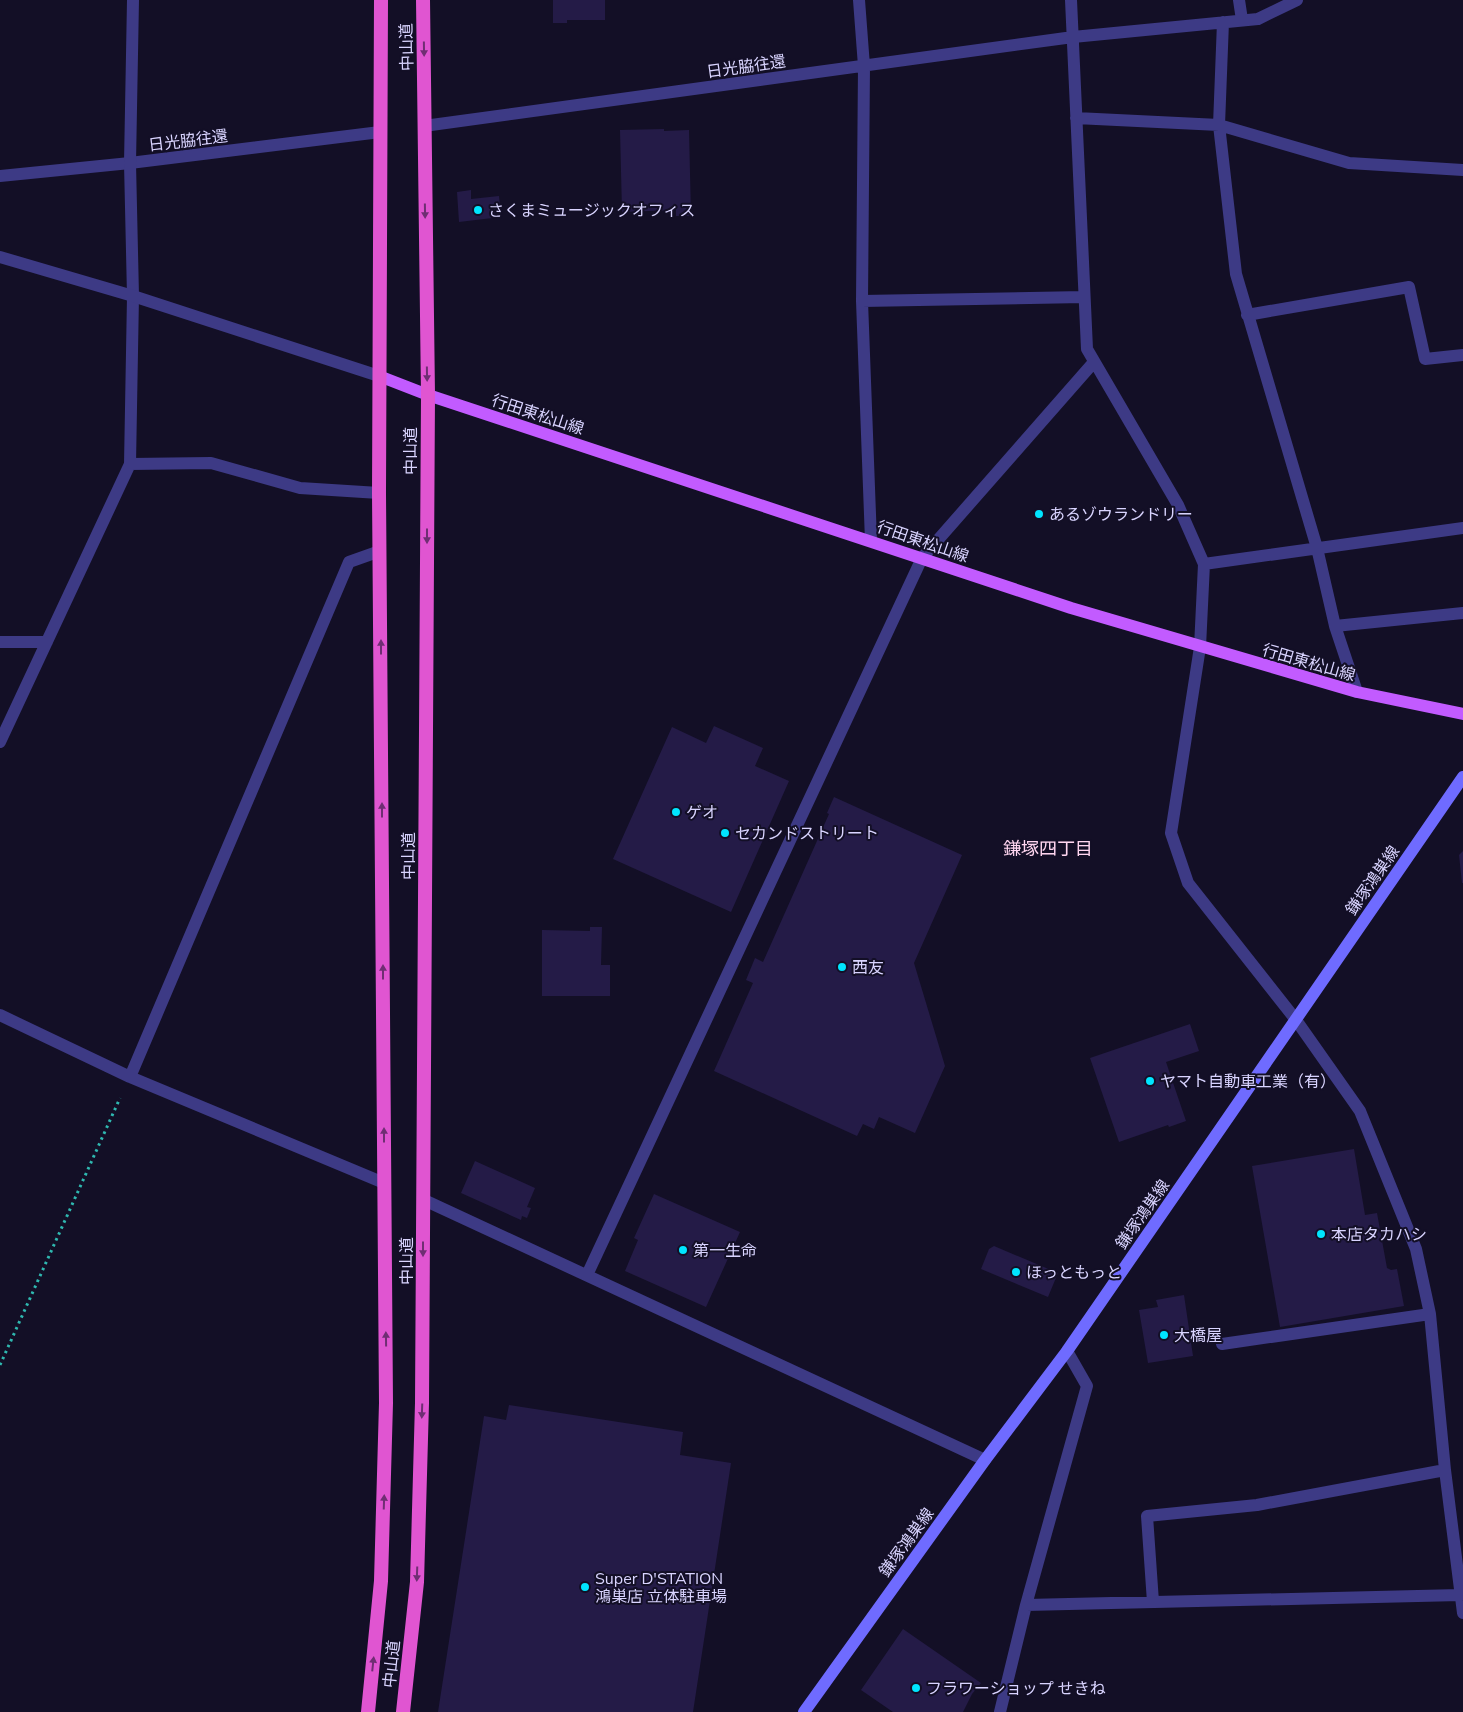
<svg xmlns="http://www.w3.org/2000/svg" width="1463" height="1712" viewBox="0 0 1463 1712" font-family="'Nunito Sans','Noto Sans JP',sans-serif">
<rect width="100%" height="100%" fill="#130f26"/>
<path fill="#241b47" d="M553,0H605V20H567V23H553Z
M664,129V131L689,130L691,216H676V210L622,212L620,130Z
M471,190V199L499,196L501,217L459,222L457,192Z
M714,726L763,748L755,766L789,781L731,912L613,859L672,727L706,743Z
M834,797L962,855L914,963L945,1066L915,1133L879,1117L874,1129L863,1124L857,1136L714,1071L753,983L746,980L755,958L763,962L829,814L827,813Z
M1463,851V883H1462L1459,855Z
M590,927H602L601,965H610V996H542V930L590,931Z
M1190,1024L1199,1051L1166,1062L1186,1121L1169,1127L1168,1125L1119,1142L1090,1058Z
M1354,1149L1365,1215L1377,1213L1387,1268L1391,1270L1397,1269L1404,1306L1280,1327L1252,1166Z
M475,1161L535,1188L527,1207L531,1208L527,1218L522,1216L521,1220L461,1193Z
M654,1194L740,1232L706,1307L625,1271L638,1240L634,1238Z
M994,1246L1058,1273L1048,1297L981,1269L989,1249Z
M1184,1295L1193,1356L1148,1363L1139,1310L1158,1307L1156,1300Z
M509,1405L683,1432L680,1455L731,1463L693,1712H438L484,1416L506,1420Z
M903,1629L981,1683L972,1694L963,1712H893L861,1690Z"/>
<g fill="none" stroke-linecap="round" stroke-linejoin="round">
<path stroke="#2fb8b0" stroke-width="3" stroke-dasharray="2.5 4" stroke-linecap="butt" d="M0,1365L120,1098"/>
<path stroke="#3d3a85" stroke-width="12" d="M0,176L130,163L380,132"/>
<path stroke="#3d3a85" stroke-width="12" d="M859,0L864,66L862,301L871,541
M1071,0L1087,349L1178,505L1204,564L1200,647L1171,833L1188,883L1296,1020L1360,1111L1416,1249L1430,1314L1445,1470L1463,1613
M1239,0L1242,20
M1223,22L1219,125L1236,274L1317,548L1335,626L1357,692
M1076,118L1219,125L1349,163L1463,170
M424,126L1073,37L1258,19L1297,0
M862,301L1084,297
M1247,315L1409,287L1425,359L1463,355
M130,464L211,463L300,488L379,493
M1204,564L1463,528
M1335,626L1463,613
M0,642H47
M0,742L130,464L133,296L130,163L133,0
M0,1015L130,1077L384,1183
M130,1077L349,562L380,551
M424,1200L985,1460
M587,1275L922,558L1094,362
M1222,1344L1430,1314
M1067,1351L1087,1386L1026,1605L1460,1595
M1153,1602L1147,1516L1257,1505L1445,1470
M1000,1712L1026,1605"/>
<path stroke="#3d3a85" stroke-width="12" d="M0,257L133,296L379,376"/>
<path stroke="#6f6bff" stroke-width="12" d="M804,1712L985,1460L1067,1351L1463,777"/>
<path stroke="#c25bff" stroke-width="12" d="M379,376L428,395L1071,608L1357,692L1463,714"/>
<path stroke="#e055d1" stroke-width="14" d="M368,1712L381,1581L386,1403L379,493L381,0
M403,1712L417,1582L422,1403L428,395L423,0"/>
</g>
<defs><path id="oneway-solid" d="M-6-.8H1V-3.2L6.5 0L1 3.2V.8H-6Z" transform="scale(1.25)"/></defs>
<g fill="#6f2e73">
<use href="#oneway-solid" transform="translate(424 49) rotate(89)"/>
<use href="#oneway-solid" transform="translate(425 211) rotate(89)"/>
<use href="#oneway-solid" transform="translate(427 374) rotate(89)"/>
<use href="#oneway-solid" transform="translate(427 536) rotate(90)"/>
<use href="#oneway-solid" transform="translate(381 647) rotate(-90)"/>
<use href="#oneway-solid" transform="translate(382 810) rotate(-90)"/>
<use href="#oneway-solid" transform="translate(383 972) rotate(-90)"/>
<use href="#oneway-solid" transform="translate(384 1135) rotate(-90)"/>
<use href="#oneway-solid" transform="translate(423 1249) rotate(90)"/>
<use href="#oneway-solid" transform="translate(386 1339) rotate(-91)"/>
<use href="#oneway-solid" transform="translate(422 1411) rotate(92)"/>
<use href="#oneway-solid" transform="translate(384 1502) rotate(-88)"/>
<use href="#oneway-solid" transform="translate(417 1574) rotate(92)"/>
<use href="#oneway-solid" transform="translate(373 1664) rotate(-84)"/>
</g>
<g fill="#00e5ff" stroke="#130f26" stroke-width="2">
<circle cx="478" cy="210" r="5"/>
<circle cx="1039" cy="514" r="5"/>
<circle cx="676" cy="812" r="5"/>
<circle cx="725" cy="833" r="5"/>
<circle cx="842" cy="967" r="5"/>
<circle cx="1150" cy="1081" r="5"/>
<circle cx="1321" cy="1234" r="5"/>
<circle cx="683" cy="1250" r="5"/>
<circle cx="1016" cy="1272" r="5"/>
<circle cx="1164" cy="1335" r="5"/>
<circle cx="585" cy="1587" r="5"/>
<circle cx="916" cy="1688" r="5"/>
</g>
<g text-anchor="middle" stroke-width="4" stroke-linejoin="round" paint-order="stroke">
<g font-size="16" fill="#d9d4ff" stroke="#130f26">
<text transform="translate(406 47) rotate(-91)" y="6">中山道</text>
<text transform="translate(746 66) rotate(-8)" y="6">日光脇往還</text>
<text transform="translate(188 140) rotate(-7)" y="6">日光脇往還</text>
<text transform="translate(538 414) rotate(18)" y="6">行田東松山線</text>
<text transform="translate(410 451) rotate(-90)" y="6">中山道</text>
<text transform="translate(923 541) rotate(19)" y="6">行田東松山線</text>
<text transform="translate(1309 662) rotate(16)" y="6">行田東松山線</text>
<text transform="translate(408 856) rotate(-90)" y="6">中山道</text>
<text transform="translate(1372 880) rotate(-55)" y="6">鎌塚鴻巣線</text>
<text transform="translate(1142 1214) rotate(-55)" y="6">鎌塚鴻巣線</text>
<text transform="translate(406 1261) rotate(-90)" y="6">中山道</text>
<text transform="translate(906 1542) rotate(-54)" y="6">鎌塚鴻巣線</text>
<text transform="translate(391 1664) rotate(-84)" y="6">中山道</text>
</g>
<g font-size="16" fill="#d9d4ff" stroke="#130f26" text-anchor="start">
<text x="488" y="216">さくまミュージックオフィス</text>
<text x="1049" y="520">あるゾウランドリー</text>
<text x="686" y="818">ゲオ</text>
<text x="735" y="839">セカンドストリート</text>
<text x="852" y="973">西友</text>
<text x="1160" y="1087">ヤマト自動車工業（有）</text>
<text x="1331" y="1240">本店タカハシ</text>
<text x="693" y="1256">第一生命</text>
<text x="1026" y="1278">ほっともっと</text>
<text x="1174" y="1341">大橋屋</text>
<text x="595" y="1584">Super D'STATION<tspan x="595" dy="18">鴻巣店 立体駐車場</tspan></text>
<text x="926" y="1694">フラワーショップ せきね</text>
</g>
<g font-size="18" fill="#ffd6f0" stroke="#130f26">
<text x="1048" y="855">鎌塚四丁目</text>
</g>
</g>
</svg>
